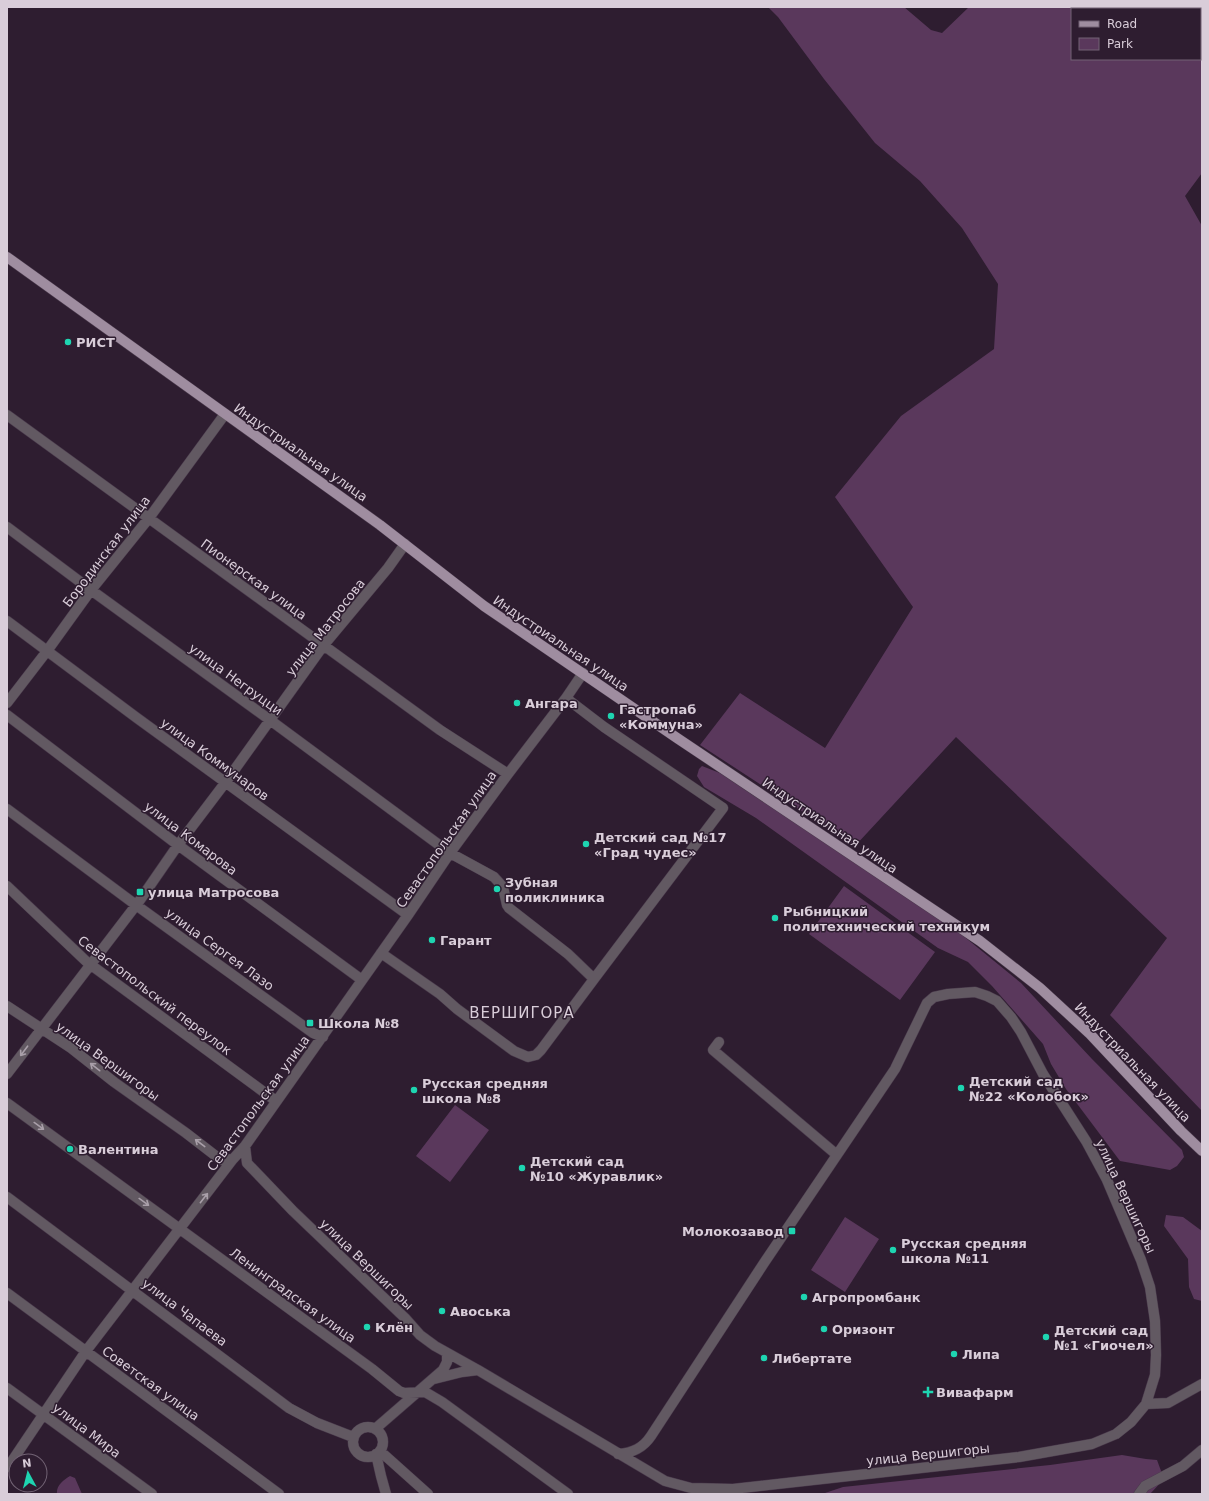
<svg xmlns="http://www.w3.org/2000/svg" width="1209" height="1501" viewBox="0 0 1209 1501" font-family="'DejaVu Sans',sans-serif">
<rect width="100%" height="100%" fill="#2e1d30"/>
<path fill="#5a385c" fill-rule="evenodd" d="M768,7H904L931,30L942,33L969,7H1202V173L1185,196L1202,226V1111L1110,1015L1167,938L956,737L855,846L700,745L740,693L825,748L913,607L835,497L901,416L994,349L998,284L962,228L920,181L875,143L824,79L778,17ZM1072,9H1200V59H1072Z
M702,766L725,775L961,934L1021,983L1092,1059L1182,1150L1184,1157L1177,1166L1170,1170L1120,1161L1066,1089L1051,1064L1043,1044L992,986L968,962L938,948L756,818L704,787L697,776L699,769Z
M844,886L935,952L900,1000L809,934Z
M455,1105L489,1130L450,1182L416,1156Z
M1166,1215L1183,1217L1202,1231V1301L1194,1299L1189,1287L1188,1259L1164,1226Z
M845,1217L879,1239L845,1292L811,1270Z
M1122,1455L1146,1459L1157,1460L1164,1479L1150,1494H822L843,1487L1050,1465Z
M70,1476L75,1478L82,1494H57C56,1486 63,1480 70,1476Z"/>
<g fill="none" stroke-linecap="round" stroke-linejoin="round">
<g stroke="#49394b" stroke-width="11">
<path id="minor" d="M7,415L440,730L508,774
M7,527L91,590L270,720L450,853L494,877L503,887L507,905L509,908L568,954L594,979L541,1050L536,1055L528,1057L514,1051L457,1009L440,994L381,953
M7,621L137,718L408,915
M566,698L604,727L723,808L594,979
M7,703L47,651L91,590L149,518L225,414
M7,715L178,845L362,980
M7,809L136,905L313,1033L323,1037
M7,886L87,962L276,1101
M7,1006L71,1048L114,1082L186,1133L221,1160L233,1159
M719,1042L713,1050L837,1155
M7,1074L140,900L178,845L225,783L323,646L388,568L405,544
M7,1103L372,1369L399,1391L404,1393L425,1392L442,1402L568,1494
M245,1146L247,1163L293,1211L405,1318L420,1335L435,1346L478,1370L665,1481L691,1488L733,1489L1019,1457L1092,1444L1116,1434L1131,1422L1146,1404L1155,1375L1156,1355L1155,1321L1150,1287L1141,1260L1107,1180L1086,1141L1043,1074L1021,1032L1011,1017L997,1001L987,996L975,992L948,994L934,997L927,1003L895,1069L764,1263L651,1436C643,1448 633,1453 618,1454
M7,1197L289,1408L317,1423L353,1437
M7,1293L279,1494
M434,1379L462,1372L478,1370
M7,1388L152,1494
M1146,1404L1168,1403L1202,1384
M353 1442a15 15 0 1 1 30 0a15 15 0 1 1-30 0Z
M375,1429L443,1370L447,1362V1353
M380,1451L428,1494
M376,1454L381,1476L386,1494
M7,1466L8,1467L86,1351L233,1159L245,1146L408,915L450,853L508,774L566,698L583,673
M1139,1494L1145,1486L1183,1466L1202,1450"/>
</g>
<g stroke="#49394b" stroke-width="11">
<path id="major" d="M7,257L380,525L484,606L677,738L980,941L1040,988L1090,1034L1181,1131L1202,1151"/>
</g>
<use href="#minor" stroke="#625962" stroke-width="10"/>
<use href="#major" stroke="#9f8da0" stroke-width="10"/>
</g>
<defs><path id="oneway-shaft" d="M-6 0H5M1.5-3L5.5 0L1.5 3" fill="none" stroke-width="1.6" stroke-linecap="round" stroke-linejoin="round"/></defs>
<g stroke="#a99fa9">
<use href="#oneway-shaft" transform="translate(24 1051) rotate(127)"/>
<use href="#oneway-shaft" transform="translate(95 1067) rotate(-142)"/>
<use href="#oneway-shaft" transform="translate(39 1126) rotate(36)"/>
<use href="#oneway-shaft" transform="translate(200 1143) rotate(-143)"/>
<use href="#oneway-shaft" transform="translate(204 1198) rotate(-52)"/>
<use href="#oneway-shaft" transform="translate(144 1202) rotate(36)"/>
</g>
<g fill="#1ed5b1" stroke="#2e1d30" stroke-width="1.5">
<circle cx="68" cy="342" r="4"/>
<circle cx="517" cy="703" r="4"/>
<circle cx="611" cy="716" r="4"/>
<circle cx="586" cy="844" r="4"/>
<circle cx="497" cy="889" r="4"/>
<rect x="136" y="888" width="8" height="8" rx="2"/>
<circle cx="775" cy="918" r="4"/>
<circle cx="432" cy="940" r="4"/>
<rect x="306" y="1019" width="8" height="8" rx="2"/>
<circle cx="961" cy="1088" r="4"/>
<circle cx="414" cy="1090" r="4"/>
<circle cx="70" cy="1149" r="4"/>
<circle cx="522" cy="1168" r="4"/>
<rect x="788" y="1227" width="8" height="8" rx="2"/>
<circle cx="893" cy="1250" r="4"/>
<circle cx="804" cy="1297" r="4"/>
<circle cx="442" cy="1311" r="4"/>
<circle cx="367" cy="1327" r="4"/>
<circle cx="824" cy="1329" r="4"/>
<circle cx="1046" cy="1337" r="4"/>
<circle cx="954" cy="1354" r="4"/>
<circle cx="764" cy="1358" r="4"/>
<path d="M926 1386h4v4h4v4h-4v4h-4v-4h-4v-4h4z"/>
</g>
<g text-anchor="middle" stroke-width="3" stroke-linejoin="round" paint-order="stroke">
<g font-size="13" font-weight="bold" fill="#d9cdd9" stroke="#2e1d30" text-anchor="start">
<text x="76" y="347">РИСТ</text>
<text x="525" y="708">Ангара</text>
<text x="619" y="714">Гастропаб<tspan x="619" dy="15">«Коммуна»</tspan></text>
<text x="594" y="842">Детский сад №17<tspan x="594" dy="15">«Град чудес»</tspan></text>
<text x="505" y="887">Зубная<tspan x="505" dy="15">поликлиника</tspan></text>
<text x="148" y="897">улица Матросова</text>
<text x="783" y="916">Рыбницкий<tspan x="783" dy="15">политехнический техникум</tspan></text>
<text x="440" y="945">Гарант</text>
<text x="318" y="1028">Школа №8</text>
<text x="969" y="1086">Детский сад<tspan x="969" dy="15">№22 «Колобок»</tspan></text>
<text x="422" y="1088">Русская средняя<tspan x="422" dy="15">школа №8</tspan></text>
<text x="78" y="1154">Валентина</text>
<text x="530" y="1166">Детский сад<tspan x="530" dy="15">№10 «Журавлик»</tspan></text>
<text x="784" y="1236" text-anchor="end">Молокозавод</text>
<text x="901" y="1248">Русская средняя<tspan x="901" dy="15">школа №11</tspan></text>
<text x="812" y="1302">Агропромбанк</text>
<text x="450" y="1316">Авоська</text>
<text x="375" y="1332">Клён</text>
<text x="832" y="1334">Оризонт</text>
<text x="1054" y="1335">Детский сад<tspan x="1054" dy="15">№1 «Гиочел»</tspan></text>
<text x="962" y="1359">Липа</text>
<text x="772" y="1363">Либертате</text>
<text x="936" y="1397">Вивафарм</text>
</g>
<g font-size="13" fill="#d9cdd9" stroke="#2e1d30">
<text transform="translate(301 452) rotate(35)" y="5">Индустриальная улица</text>
<text transform="translate(106 551) rotate(-53)" y="5">Бородинская улица</text>
<text transform="translate(254 579) rotate(36)" y="5">Пионерская улица</text>
<text transform="translate(325 627) rotate(-52)" y="5">улица Матросова</text>
<text transform="translate(561 643) rotate(34)" y="5">Индустриальная улица</text>
<text transform="translate(236 679) rotate(36)" y="5">улица Негруцци</text>
<text transform="translate(215 759) rotate(36)" y="5">улица Коммунаров</text>
<text transform="translate(830 825) rotate(34)" y="5">Индустриальная улица</text>
<text transform="translate(191 838) rotate(37)" y="5">улица Комарова</text>
<text transform="translate(446 839) rotate(-55)" y="5">Севастопольская улица</text>
<text transform="translate(220 949) rotate(36)" y="5">улица Сергея Лазо</text>
<text transform="translate(155 995) rotate(37)" y="5">Севастопольский переулок</text>
<text transform="translate(108 1061) rotate(36)" y="5">улица Вершигоры</text>
<text transform="translate(1133 1062) rotate(46)" y="5">Индустриальная улица</text>
<text transform="translate(258 1103) rotate(-54)" y="5">Севастопольская улица</text>
<text transform="translate(1126 1196) rotate(65)" y="5">улица Вершигоры</text>
<text transform="translate(367 1264) rotate(44)" y="5">улица Вершигоры</text>
<text transform="translate(293 1295) rotate(36)" y="5">Ленинградская улица</text>
<text transform="translate(185 1312) rotate(37)" y="5">улица Чапаева</text>
<text transform="translate(151 1383) rotate(36)" y="5">Советская улица</text>
<text transform="translate(87 1430) rotate(37)" y="5">улица Мира</text>
<text transform="translate(928 1454) rotate(-6)" y="5">улица Вершигоры</text>
</g>
<g font-size="15" letter-spacing="1" fill="#d9cdd9" stroke="#2e1d30">
<text x="522" y="1018">ВЕРШИГОРА</text>
</g>
</g>
<rect width="1209" height="1501" fill="none" stroke="#d9cdd9" stroke-width="16"/>
<rect x="1071" y="8" width="130" height="52" fill="#2e1d30" stroke="#726374"/>
<rect x="1079" y="21" width="20" height="6" fill="#9f8da0" stroke="#726374"/>
<text x="1107" y="28" font-size="12" fill="#d9cdd9">Road</text>
<rect x="1079" y="38" width="20" height="12" fill="#5a385c" stroke="#726374"/>
<text x="1107" y="48" font-size="12" fill="#d9cdd9">Park</text>
<g transform="translate(28 1473) rotate(353)"><circle r="19" fill="#2e1d30" stroke="#726374"/>
<path d="M0-3L7 15L0 10L-7 15Z" fill="#1ed5b1"/>
<text y="-6" font-size="11" font-weight="bold" text-anchor="middle" fill="#d9cdd9">N</text>
</g>
</svg>
